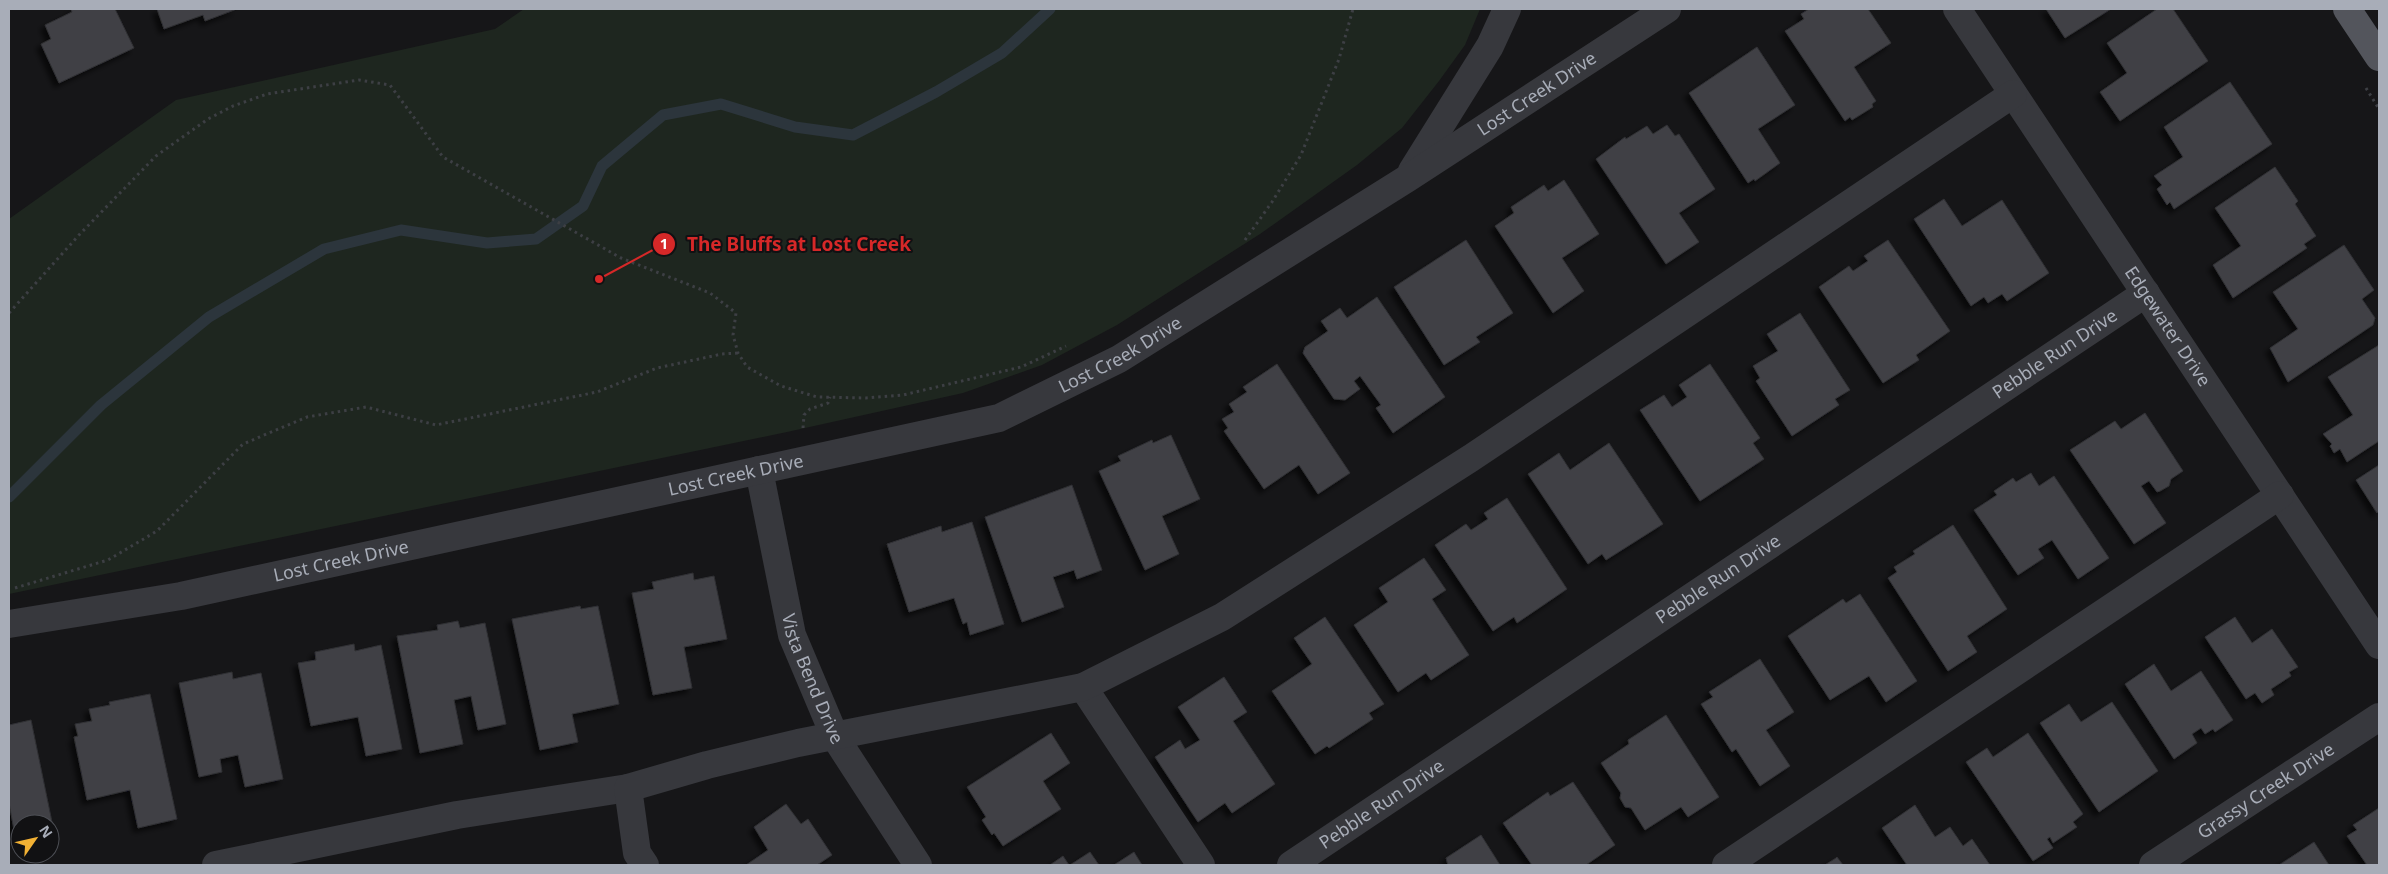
<svg xmlns="http://www.w3.org/2000/svg" width="2388" height="874" viewBox="0 0 2388 874" font-family="'Noto Sans',sans-serif">
<defs>
<filter id="shadow"><feDropShadow dx="-4.5" dy="4.5" stdDeviation="2.5" flood-color="#0009"/></filter>
</defs>
<rect width="100%" height="100%" fill="#161618"/>
<path fill="#1e261f" d="M524,9H1480L1465,45L1439,81L1402,128L1357,165L1260,234L1117,325L1042,365L963,393L787,432L9,594V219L176,100L495,29Z"/>
<g fill="none" stroke-linecap="round" stroke-linejoin="round">
<path stroke="#2c353c" stroke-width="11" d="M9,497L101,405L209,317L324,249L401,230L487,243L536,239L583,206L602,166L663,115L721,104L795,127L853,135L936,92L1002,53L1050,9"/>
</g>
<path fill="#404145" stroke="#303034" filter="url(#shadow)" d="M71,9H115L134,48L59,83L41,44L51,39L45,25L72,12Z
M157,9H237L205,21L203,15L164,29Z
M1809,9H1868L1891,43L1854,67L1876,101L1872,104L1873,107L1852,120L1850,117L1845,121L1785,31L1804,19L1801,14Z
M2046,9H2111L2065,38Z
M2157,9H2173L2208,61L2120,121L2100,92L2127,73L2107,43Z
M1757,47L1795,105L1758,129L1780,163L1755,181L1754,179L1748,183L1689,93Z
M2230,82L2272,144L2174,209L2170,202L2167,205L2157,189L2162,185L2154,176L2183,157L2164,127Z
M1667,125L1675,136L1679,134L1715,189L1679,213L1699,242L1666,264L1596,159L1625,137L1626,139L1647,126L1653,134Z
M2275,167L2298,201L2295,204L2316,236L2304,244L2307,248L2233,298L2213,265L2241,246L2215,208Z
M1564,180L1599,234L1562,258L1584,291L1553,313L1495,226L1514,213L1511,207L1544,185L1548,191Z
M1944,199L1962,226L2002,200L2049,273L2007,301L2002,294L1988,303L1984,297L1971,306L1914,219Z
M1466,240L1513,313L1476,337L1480,342L1444,365L1394,287Z
M1888,240L1950,331L1916,355L1919,360L1883,383L1819,287L1849,266L1853,271L1868,261L1864,256Z
M2344,245L2374,290L2362,299L2375,318L2373,325L2288,382L2270,348L2298,329L2273,292Z
M1377,297L1445,397L1393,433L1376,408L1381,405L1360,376L1354,381L1360,389L1345,400L1334,399L1303,353L1305,347L1328,331L1321,321L1340,308L1347,318Z
M1800,313L1850,390L1835,399L1839,405L1792,436L1756,381L1760,378L1753,366L1778,351L1767,334Z
M2379,345V441L2347,462L2340,449L2334,453L2330,446L2332,444L2323,434L2353,415L2328,377Z
M1277,364L1350,473L1318,494L1299,465L1264,489L1224,431L1228,428L1222,419L1234,412L1229,404L1247,392L1243,387Z
M1710,364L1760,438L1753,443L1764,459L1700,501L1640,410L1664,395L1672,407L1687,397L1679,385Z
M2145,413L2183,471L2171,479L2169,486L2160,491L2157,492L2149,481L2141,486L2166,523L2134,544L2070,450L2115,421L2121,429Z
M1171,435L1200,499L1162,516L1179,554L1145,570L1099,471L1121,461L1118,456L1152,440L1153,443Z
M1609,443L1663,524L1606,560L1602,554L1588,564L1528,474L1559,453L1570,470Z
M2379,465V511L2377,513L2356,480Z
M2031,473L2039,486L2054,476L2109,558L2078,579L2052,540L2038,549L2044,558L2018,575L1974,510L1997,495L1994,491L2013,478L2016,482Z
M1072,485L1102,570L1077,579L1074,570L1053,577L1064,607L1022,622L985,517Z
M1507,498L1567,589L1517,623L1514,617L1493,631L1435,545L1466,524L1471,530L1488,519L1484,513Z
M972,522L1004,624L970,635L967,622L963,624L954,598L909,612L887,544L941,526L942,532Z
M1953,525L2007,609L1967,636L1977,652L1948,671L1888,578L1897,572L1894,567L1915,554L1913,551Z
M1424,558L1446,590L1432,599L1469,655L1431,680L1426,673L1398,692L1354,625L1388,602L1379,588Z
M693,573L694,580L714,576L727,639L684,647L692,688L653,695L632,593L654,589L652,582Z
M1860,594L1917,681L1886,702L1869,676L1830,700L1788,636L1843,599L1846,603Z
M580,606L581,609L598,606L619,704L572,714L578,742L540,750L512,619Z
M1325,617L1384,704L1369,713L1373,719L1329,748L1327,746L1315,754L1272,691L1312,664L1294,638Z
M2235,617L2252,643L2272,629L2298,667L2289,672L2291,676L2271,689L2274,695L2262,703L2255,693L2246,699L2205,637Z
M458,621L460,628L485,623L506,724L478,730L471,696L454,700L463,744L420,753L397,636L438,630L437,625Z
M354,644L355,651L381,645L402,749L366,756L358,717L311,726L298,663L316,660L315,652Z
M1760,659L1794,712L1766,730L1790,766L1760,786L1736,749L1732,752L1701,704L1713,697L1709,692Z
M2154,664L2171,691L2201,671L2233,720L2215,732L2213,729L2205,734L2201,728L2192,734L2197,743L2174,759L2125,684Z
M232,672L233,679L261,673L283,779L245,787L238,755L220,759L222,772L199,777L179,683Z
M1224,677L1247,712L1233,721L1275,784L1232,813L1225,803L1198,822L1155,757L1180,740L1185,749L1200,740L1178,707Z
M150,694L177,819L138,828L130,790L87,800L74,737L78,736L75,724L92,721L89,709L110,705L109,702Z
M2112,702L2158,771L2099,812L2040,723L2069,704L2081,722Z
M1666,715L1719,797L1688,817L1681,807L1645,830L1631,808L1625,807L1620,798L1621,793L1601,763L1629,744L1628,740Z
M31,720L52,822L20,824V828L14,830L9,803V725Z
M1051,733L1070,763L1043,781L1061,809L1003,846L994,833L992,835L982,820L986,817L967,787Z
M2028,733L2083,814L2073,822L2077,827L2053,843L2050,837L2047,839L2053,848L2033,861L1966,762L1987,748L1993,757Z
M1573,782L1615,845L1586,865H1532L1503,823L1548,792L1550,796Z
M786,804L801,824L808,819L832,855L817,865H746L768,850L754,827Z
M1915,805L1935,837L1950,827L1963,846L1972,839L1990,865H1907L1882,828Z
M2379,808V865H2367L2347,836L2357,830L2353,825Z
M1481,835L1500,865H1448L1446,858Z
M2314,842L2329,865H2279Z
M1090,852L1099,865H1070Z
M1134,852L1142,865H1114Z
M1063,856L1069,865H1050Z
M1837,857L1843,865H1825L1836,858Z"/>
<g fill="none" stroke-linecap="round" stroke-linejoin="round">
<path stroke="#3d3f44" stroke-width="3" stroke-dasharray="2.5 4" stroke-linecap="butt" d="M2366,88L2379,109
M1245,240L1272,202L1301,155L1339,59L1353,9
M9,313L79,235L156,156L208,119L233,106L267,94L359,80L390,85L443,157L621,258L710,293L736,313L733,335L738,353L747,367L781,386L817,397L866,398L903,395L1021,367L1066,346
M803,428L804,415L810,409L828,403L830,397
M15,588L108,560L157,531L243,444L307,417L366,407L436,425L597,392L657,368L722,354L738,353"/>
<g stroke="#37383d" stroke-width="28">
<path id="s1" d="M1957,9L2379,645"/>
<path d="M1412,171L1490,46L1507,9"/>
<path id="s2" d="M759,470L792,635L835,737L918,865"/>
<path id="s3" d="M9,624L181,596L999,418L1119,359L1408,178L1667,9"/>
<path d="M1083,687L1201,865"/>
<path d="M216,865L457,815L628,788"/>
<path d="M645,865L637,853L628,788L707,765L798,743L1083,687L1222,617L1471,458L2013,94"/>
<path id="s4" d="M1291,865L2146,293"/>
<path d="M1726,865L2280,495"/>
<path id="s5" d="M2153,865L2379,717"/>
</g>
<path stroke="#53555c" stroke-width="28" d="M2347,9L2379,57"/>
</g>
<g text-anchor="middle" stroke-width="4" stroke-linejoin="round" paint-order="stroke">
<g font-size="18" fill="#a8adb8" stroke="#111113">
<text dy="6" stroke="none"><textPath href="#s3" startOffset="1640">Lost Creek Drive</textPath></text>
<text dy="6" stroke="none"><textPath href="#s1" startOffset="381">Edgewater Drive</textPath></text>
<text dy="6" stroke="none"><textPath href="#s3" startOffset="1148">Lost Creek Drive</textPath></text>
<text dy="6" stroke="none"><textPath href="#s4" startOffset="919">Pebble Run Drive</textPath></text>
<text dy="6" stroke="none"><textPath href="#s3" startOffset="742">Lost Creek Drive</textPath></text>
<text dy="6" stroke="none"><textPath href="#s3" startOffset="338">Lost Creek Drive</textPath></text>
<text dy="6" stroke="none"><textPath href="#s4" startOffset="514">Pebble Run Drive</textPath></text>
<text dy="6" stroke="none"><textPath href="#s2" startOffset="216">Vista Bend Drive</textPath></text>
<text dy="6" stroke="none"><textPath href="#s5" startOffset="135">Grassy Creek Drive</textPath></text>
<text dy="6" stroke="none"><textPath href="#s4" startOffset="109">Pebble Run Drive</textPath></text>
</g>
</g>
<path fill="none" stroke="#d62828" stroke-width="2" d="M599 279L664 244"/>
<g fill="#d62828" stroke="#111113" stroke-width="2">
<circle cx="599" cy="279" r="5"/>
<circle cx="664" cy="244" r="12"/>
</g>
<g font-size="15" text-anchor="middle" font-weight="bold" fill="#fff">
<text x="664" y="249">1</text>
</g>
<g font-size="19" text-anchor="middle" font-weight="bold" fill="#d62828" stroke="#111113" stroke-width="4" stroke-linejoin="round" paint-order="stroke">
<text x="799" y="251">The Bluffs at Lost Creek</text>
</g>
<rect width="2388" height="874" fill="none" stroke="#a8adb8" stroke-width="20"/>
<g transform="translate(35 839) rotate(56)"><circle r="24" fill="#111113" stroke="#4d4f55"/>
<path d="M0-4L9 19L0 12L-9 19Z" fill="#f2b134"/>
<text y="-8" font-size="14" font-weight="bold" text-anchor="middle" fill="#a8adb8">N</text>
</g>
</svg>
